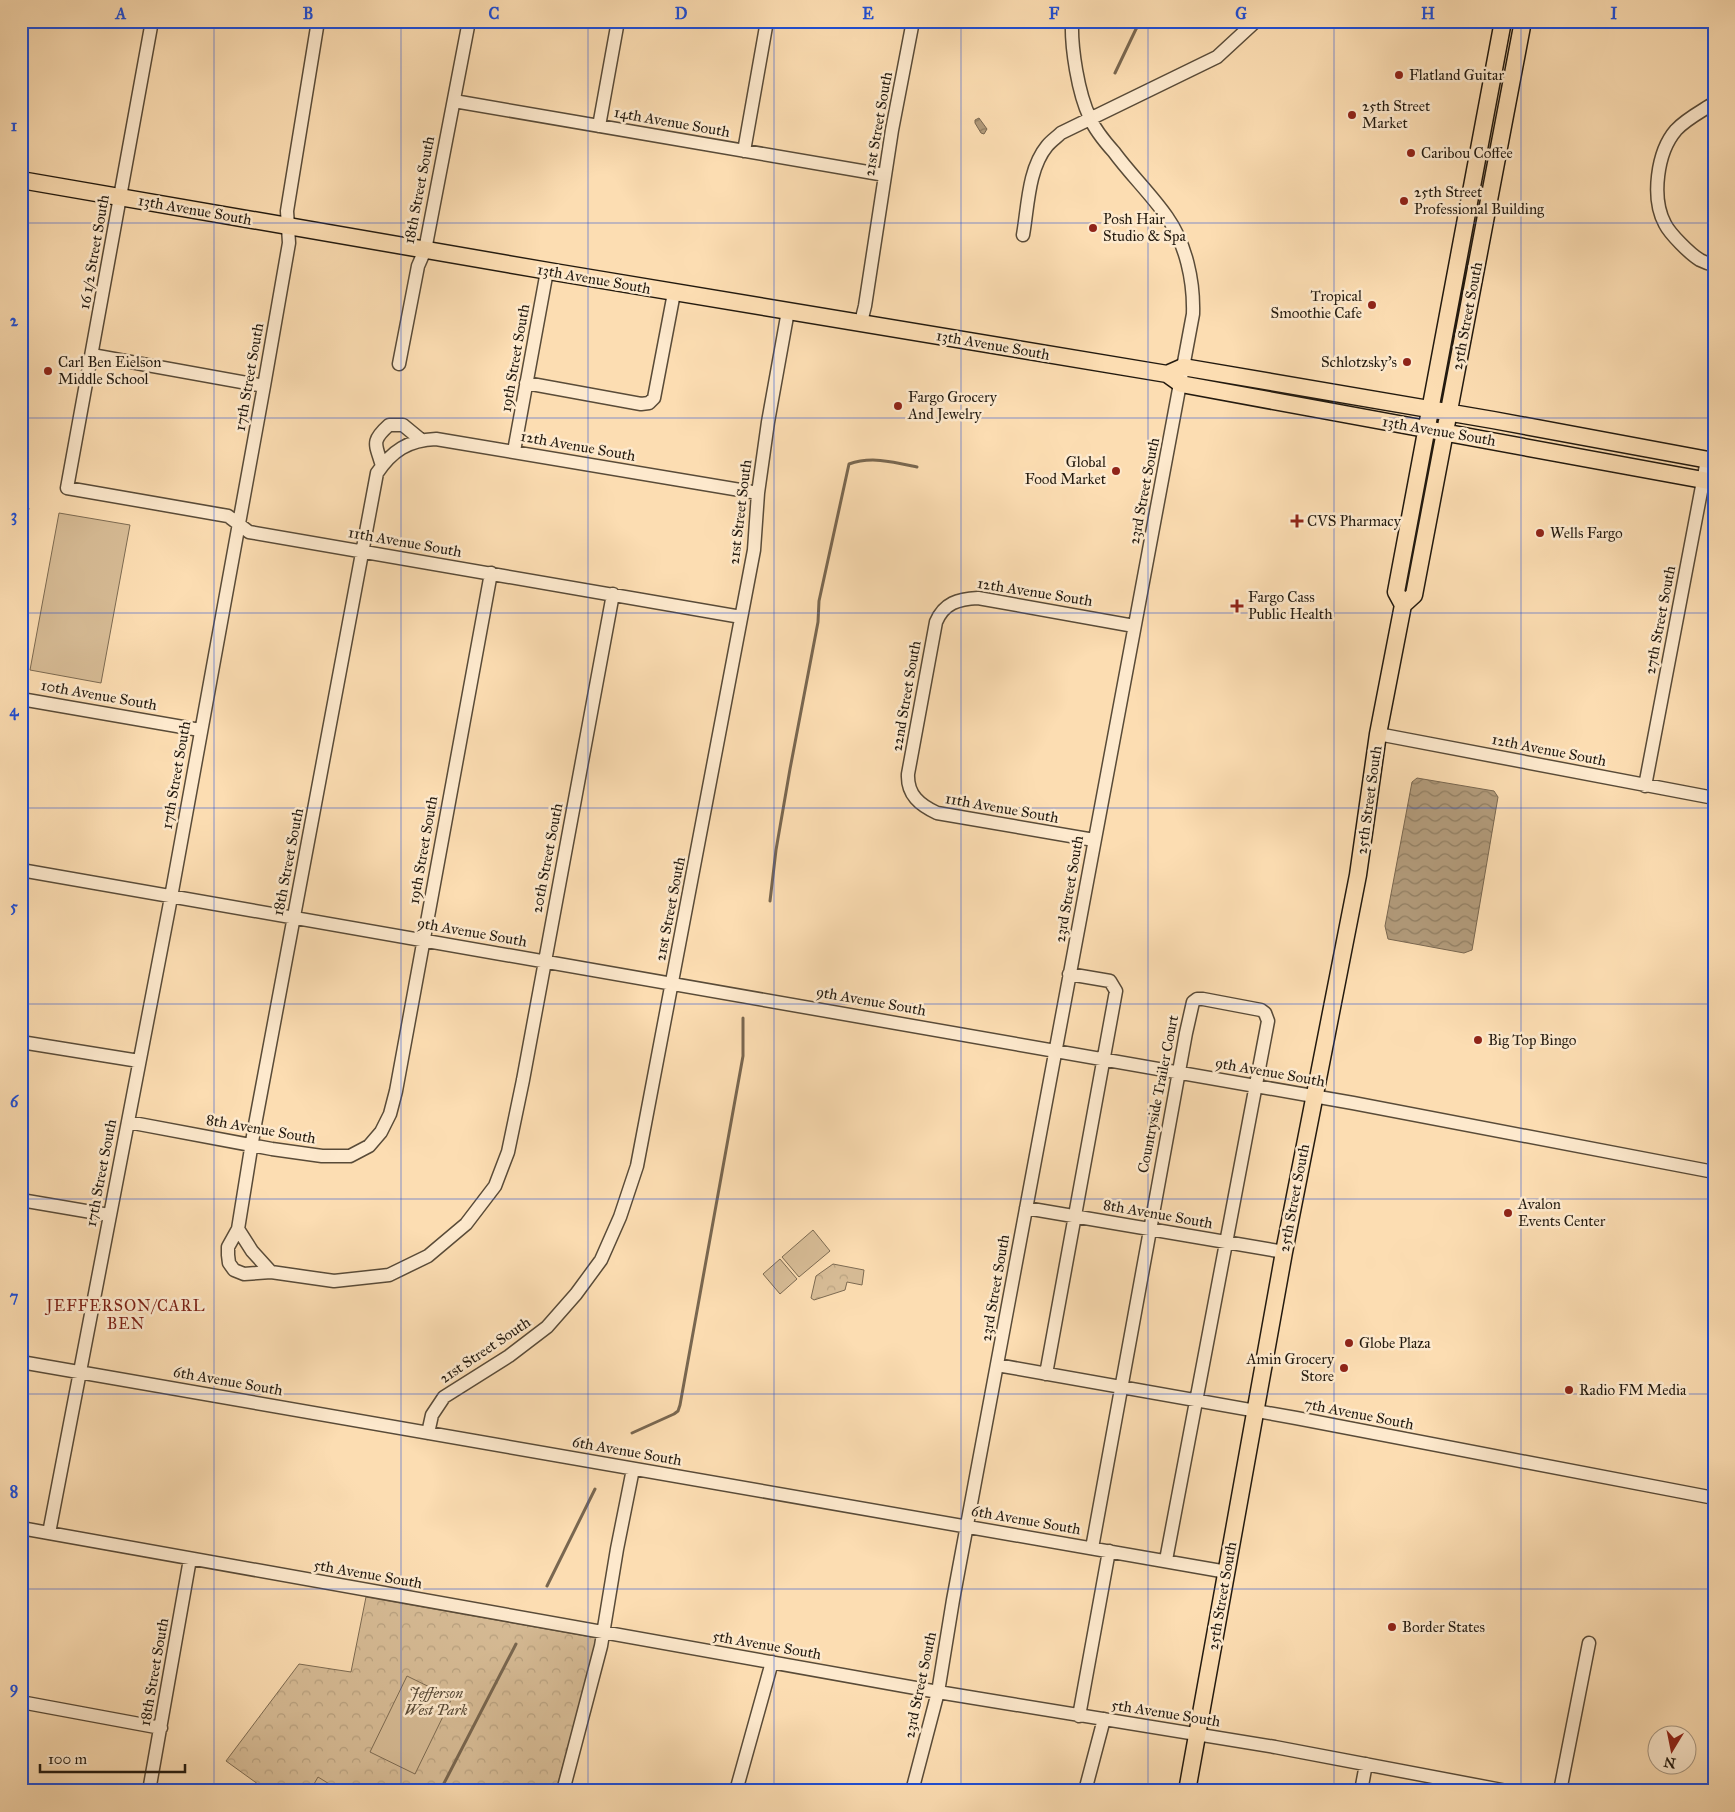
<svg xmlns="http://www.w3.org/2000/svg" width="1735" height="1812" viewBox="0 0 1735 1812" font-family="'IM FELL Great Primer',serif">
<defs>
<pattern id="park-crowns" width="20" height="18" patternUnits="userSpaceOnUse" patternTransform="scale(1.25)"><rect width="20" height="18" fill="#d7bc96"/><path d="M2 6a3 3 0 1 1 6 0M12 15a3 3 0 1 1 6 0" fill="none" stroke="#b8a180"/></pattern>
<pattern id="water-waves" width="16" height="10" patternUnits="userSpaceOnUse" patternTransform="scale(1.25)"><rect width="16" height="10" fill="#b29b7b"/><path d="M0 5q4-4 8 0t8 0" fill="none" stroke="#907e63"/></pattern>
</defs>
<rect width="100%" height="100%" fill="#fcddb2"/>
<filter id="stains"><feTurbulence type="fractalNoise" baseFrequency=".004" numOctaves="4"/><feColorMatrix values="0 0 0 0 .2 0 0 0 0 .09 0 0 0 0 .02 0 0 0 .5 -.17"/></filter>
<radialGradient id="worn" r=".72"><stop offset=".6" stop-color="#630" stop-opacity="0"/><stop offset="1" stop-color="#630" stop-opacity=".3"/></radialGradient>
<path fill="url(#park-crowns)" stroke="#7d6b52" d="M833,1264L864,1270L862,1285L847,1282L845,1290L814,1300L811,1298L816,1276Z
M366,1597L597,1638L556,1791H541L519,1786L516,1791H260L262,1787L226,1761L299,1664L351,1672Z"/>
<path fill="#d7bc96" stroke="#7d6b52" d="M21,506L29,508L21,548Z
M59,513L130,525L101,683L30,670Z
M813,1230L830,1251L799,1277L782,1257Z
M780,1259L797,1279L780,1294L763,1274Z
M407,1676L452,1698L415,1774L370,1752Z
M318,1777L339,1790V1791H310Z"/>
<path fill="url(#water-waves)" stroke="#796750" d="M979,118L987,129L984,134L981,133L975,123V120Z
M1417,778L1494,791L1498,797L1472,950L1464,953L1388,939L1385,926L1412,782Z"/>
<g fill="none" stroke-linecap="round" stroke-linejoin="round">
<path stroke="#796750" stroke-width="3" d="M1115,73L1136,29L1142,21
M770,901L776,850L790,769L818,622L819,601L849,464C871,456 894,462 917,467
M632,1433L674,1414L678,1411L680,1405L743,1056V1018
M547,1586L595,1489
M440,1791L516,1644"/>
<g stroke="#594b38" stroke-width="15">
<path id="minor" d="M152,21L67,488L228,516L249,532L741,617
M454,101L885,175
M1714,103C1702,111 1686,119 1676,130C1657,152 1651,198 1665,224C1670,234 1690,254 1700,260C1704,262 1709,264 1714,265
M599,126L618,21
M744,151L767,21
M1023,235C1028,207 1028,169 1047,146C1051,141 1057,137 1061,133L1217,57L1256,21
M861,322L865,306L892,130L913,21
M92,355L264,386
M399,364L418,266L425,250L469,21
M526,383L641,404L649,403L654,398L674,293
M514,451L547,271
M382,466C376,444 370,442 389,425H403L420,439
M21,699L200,730
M1378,734L1714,798
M1645,786L1707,460
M1094,840L937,813C920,805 907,795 908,774L936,622C944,603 958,599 978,598L1134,626
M21,870L1353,1103L1714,1172
M21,1042L139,1061
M128,1122L272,1149L322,1156H350L369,1146L381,1132L390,1114L396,1091L491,573
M21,1200L109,1215
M1026,1208L1284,1252
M238,1229L228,1247V1255L229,1263L234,1270L244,1274L271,1272L334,1281L389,1275L428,1256L466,1224L495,1186L508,1152L523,1080L613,594
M271,1272L252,1251L238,1229L254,1130L377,473C392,451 408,440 436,439L758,493
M21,1362L1227,1572
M997,1365L1296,1418L1714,1498
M1046,1374L1116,991L1110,981L1069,974
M428,1433L432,1415L444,1397L509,1356L547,1327L576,1294L601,1260L620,1217L637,1166L754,550L758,493L768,422L788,311
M21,1528L938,1692L1275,1747L1507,1791
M49,1533L169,908L264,386L289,243L287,211L318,21
M1092,1548L1186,1033L1193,1002L1197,999H1203L1261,1010L1265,1013L1268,1021L1166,1560
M21,1702L161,1728
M1079,1716L1109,1551
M149,1791L190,1559
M563,1791L601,1646L617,1549L633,1469
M736,1791L772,1662
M912,1791L938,1692L953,1600L1193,314C1194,281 1186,244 1167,217C1151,194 1130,174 1114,152C1105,142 1095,130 1090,118C1078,93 1071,48 1072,21
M1085,1791L1104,1719
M1361,1791L1366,1764
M1560,1791L1589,1643"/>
</g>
<g stroke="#231a0f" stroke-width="19">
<path id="major" d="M21,180L560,273L1167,374L1181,384L1714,482
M1167,374L1183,367L1493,420L1714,461
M1403,605L1414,595L1523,21
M1187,1791L1284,1252L1358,875L1378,734L1403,605L1396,592L1503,21"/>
</g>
<use href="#minor" stroke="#fde9cd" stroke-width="12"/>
<use href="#major" stroke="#fcddb2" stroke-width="16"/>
</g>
<path fill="none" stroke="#1d4ed8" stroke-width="1" stroke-opacity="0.55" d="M214,21V1791M401,21V1791M588,21V1791M774,21V1791M961,21V1791M1148,21V1791M1334,21V1791M1521,21V1791M21,223H1714M21,418H1714M21,613H1714M21,808H1714M21,1004H1714M21,1199H1714M21,1394H1714M21,1589H1714"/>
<g fill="#8f2418" stroke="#fde9cd" stroke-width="2">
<circle cx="1399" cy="75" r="5"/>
<circle cx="1352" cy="115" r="5"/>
<circle cx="1411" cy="153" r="5"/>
<circle cx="1404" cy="201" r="5"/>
<circle cx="1093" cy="228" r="5"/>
<circle cx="1372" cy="305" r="5"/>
<circle cx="1407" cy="362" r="5"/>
<circle cx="48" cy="371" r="5"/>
<circle cx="898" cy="406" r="5"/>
<circle cx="1116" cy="471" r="5"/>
<path d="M1294.5 513.5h5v5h5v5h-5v5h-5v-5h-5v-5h5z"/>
<circle cx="1540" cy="533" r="5"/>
<path d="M1234.5 598.5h5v5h5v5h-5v5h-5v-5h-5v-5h5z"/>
<circle cx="1478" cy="1040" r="5"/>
<circle cx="1508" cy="1213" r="5"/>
<circle cx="1349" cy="1343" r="5"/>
<circle cx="1344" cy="1368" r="5"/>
<circle cx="1569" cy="1390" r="5"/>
<circle cx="1392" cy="1627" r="5"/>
</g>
<g text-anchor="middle" stroke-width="5" stroke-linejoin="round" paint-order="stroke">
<g font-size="15" fill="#231a0f" stroke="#fde9cd" text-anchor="start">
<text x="1409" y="80">Flatland Guitar</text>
<text x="1362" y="111">25th Street<tspan x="1362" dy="17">Market</tspan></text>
<text x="1421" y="158">Caribou Coffee</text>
<text x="1414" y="197">25th Street<tspan x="1414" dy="17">Professional Building</tspan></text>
<text x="1103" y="224">Posh Hair<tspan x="1103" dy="17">Studio &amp; Spa</tspan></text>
<text x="1362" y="301" text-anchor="end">Tropical<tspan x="1362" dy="17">Smoothie Cafe</tspan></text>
<text x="58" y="367">Carl Ben Eielson<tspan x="58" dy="17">Middle School</tspan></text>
<text x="1397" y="367" text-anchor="end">Schlotzsky's</text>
<text x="908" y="402">Fargo Grocery<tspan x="908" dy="17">And Jewelry</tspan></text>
<text x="1106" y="467" text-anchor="end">Global<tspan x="1106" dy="17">Food Market</tspan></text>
<text x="1307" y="526">CVS Pharmacy</text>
<text x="1550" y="538">Wells Fargo</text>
<text x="1248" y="602">Fargo Cass<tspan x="1248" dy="17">Public Health</tspan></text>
<text x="1488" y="1045">Big Top Bingo</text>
<text x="1518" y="1209">Avalon<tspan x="1518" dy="17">Events Center</tspan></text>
<text x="1359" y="1348">Globe Plaza</text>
<text x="1334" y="1364" text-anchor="end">Amin Grocery<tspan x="1334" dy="17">Store</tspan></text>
<text x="1579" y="1395">Radio FM Media</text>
<text x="1402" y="1632">Border States</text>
</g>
<g font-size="15" fill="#231a0f" stroke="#fde9cd">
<text transform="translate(672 122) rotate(10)" y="5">14th Avenue South</text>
<text transform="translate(878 124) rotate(-80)" y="5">21st Street South</text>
<text transform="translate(419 190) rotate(-79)" y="5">18th Street South</text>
<text transform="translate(195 210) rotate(10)" y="5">13th Avenue South</text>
<text transform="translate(94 252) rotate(-80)" y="5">16 1/2 Street South</text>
<text transform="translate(594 279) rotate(10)" y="5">13th Avenue South</text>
<text transform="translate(1467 316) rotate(-79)" y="5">25th Street South</text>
<text transform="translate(993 345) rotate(10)" y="5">13th Avenue South</text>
<text transform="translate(515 358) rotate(-80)" y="5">19th Street South</text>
<text transform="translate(249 377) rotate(-80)" y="5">17th Street South</text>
<text transform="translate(1439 431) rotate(10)" y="5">13th Avenue South</text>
<text transform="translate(578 446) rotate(10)" y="5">12th Avenue South</text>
<text transform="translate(1144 491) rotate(-79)" y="5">23rd Street South</text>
<text transform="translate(740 512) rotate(-83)" y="5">21st Street South</text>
<text transform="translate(405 542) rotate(10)" y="5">11th Avenue South</text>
<text transform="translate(1035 592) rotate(9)" y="5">12th Avenue South</text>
<text transform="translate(1660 620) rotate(-79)" y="5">27th Street South</text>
<text transform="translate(99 695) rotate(10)" y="5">10th Avenue South</text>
<text transform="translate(906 696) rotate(-80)" y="5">22nd Street South</text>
<text transform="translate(1549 750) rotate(11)" y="5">12th Avenue South</text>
<text transform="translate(176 775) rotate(-80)" y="5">17th Street South</text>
<text transform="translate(1369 800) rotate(-82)" y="5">25th Street South</text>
<text transform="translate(1002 808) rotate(10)" y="5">11th Avenue South</text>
<text transform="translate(423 850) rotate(-80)" y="5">19th Street South</text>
<text transform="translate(547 858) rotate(-79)" y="5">20th Street South</text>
<text transform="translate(288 862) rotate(-79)" y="5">18th Street South</text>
<text transform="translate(1069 889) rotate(-80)" y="5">23rd Street South</text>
<text transform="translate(670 909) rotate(-79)" y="5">21st Street South</text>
<text transform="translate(472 932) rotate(10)" y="5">9th Avenue South</text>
<text transform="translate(871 1001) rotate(10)" y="5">9th Avenue South</text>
<text transform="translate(1270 1072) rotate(10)" y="5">9th Avenue South</text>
<text transform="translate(1158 1094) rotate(-79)" y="5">Countryside Trailer Court</text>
<text transform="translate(261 1129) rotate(10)" y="5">8th Avenue South</text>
<text transform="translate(101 1173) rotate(-79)" y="5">17th Street South</text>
<text transform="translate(1294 1198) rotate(-79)" y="5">25th Street South</text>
<text transform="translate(1158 1214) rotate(10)" y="5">8th Avenue South</text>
<text transform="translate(995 1288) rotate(-80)" y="5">23rd Street South</text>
<text transform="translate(485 1350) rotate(-34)" y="5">21st Street South</text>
<text transform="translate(228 1381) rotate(10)" y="5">6th Avenue South</text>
<text transform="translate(1359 1414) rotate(11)" y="5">7th Avenue South</text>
<text transform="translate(627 1451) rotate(10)" y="5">6th Avenue South</text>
<text transform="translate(1026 1520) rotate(10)" y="5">6th Avenue South</text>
<text transform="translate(368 1574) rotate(10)" y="5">5th Avenue South</text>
<text transform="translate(1222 1596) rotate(-80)" y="5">25th Street South</text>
<text transform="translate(767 1645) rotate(10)" y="5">5th Avenue South</text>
<text transform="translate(154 1672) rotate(-80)" y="5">18th Street South</text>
<text transform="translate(920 1685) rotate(-78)" y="5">23rd Street South</text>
<text transform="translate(1166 1713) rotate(9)" y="5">5th Avenue South</text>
</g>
<g font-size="15" font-style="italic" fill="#594b38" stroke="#fde9cd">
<text x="436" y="1698">Jefferson<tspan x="436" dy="17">West Park</tspan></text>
</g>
<g font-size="16" letter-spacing="1" fill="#7a1f14" stroke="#fde9cd">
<text x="126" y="1311">JEFFERSON/CARL<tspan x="126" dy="18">BEN</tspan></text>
</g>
</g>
<rect width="1735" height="1812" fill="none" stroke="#fcddb2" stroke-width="55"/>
<g transform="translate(1672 1750) rotate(190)"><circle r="24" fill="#fde9cd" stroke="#a69681"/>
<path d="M0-4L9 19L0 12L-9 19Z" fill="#8f2418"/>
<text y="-8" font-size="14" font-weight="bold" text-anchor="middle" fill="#231a0f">N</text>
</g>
<path d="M40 1764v8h145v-8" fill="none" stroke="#231a0f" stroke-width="2.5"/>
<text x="48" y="1764" font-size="15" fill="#231a0f" stroke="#fde9cd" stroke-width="4" paint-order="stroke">100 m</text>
<rect x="28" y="28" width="1680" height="1756" fill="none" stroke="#1d4ed8" stroke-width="2"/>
<g font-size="16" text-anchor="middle" font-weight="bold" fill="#1d4ed8">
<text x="121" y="19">A</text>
<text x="308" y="19">B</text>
<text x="494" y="19">C</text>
<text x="681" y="19">D</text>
<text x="868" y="19">E</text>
<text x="1054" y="19">F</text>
<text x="1241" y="19">G</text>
<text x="1428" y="19">H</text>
<text x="1614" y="19">I</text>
<text x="14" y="131">1</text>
<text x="14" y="326">2</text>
<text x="14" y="521">3</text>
<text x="14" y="716">4</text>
<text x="14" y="912">5</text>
<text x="14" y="1107">6</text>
<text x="14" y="1302">7</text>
<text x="14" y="1497">8</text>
<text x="14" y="1693">9</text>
</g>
<rect width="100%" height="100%" filter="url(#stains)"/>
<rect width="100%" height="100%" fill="url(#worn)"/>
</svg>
